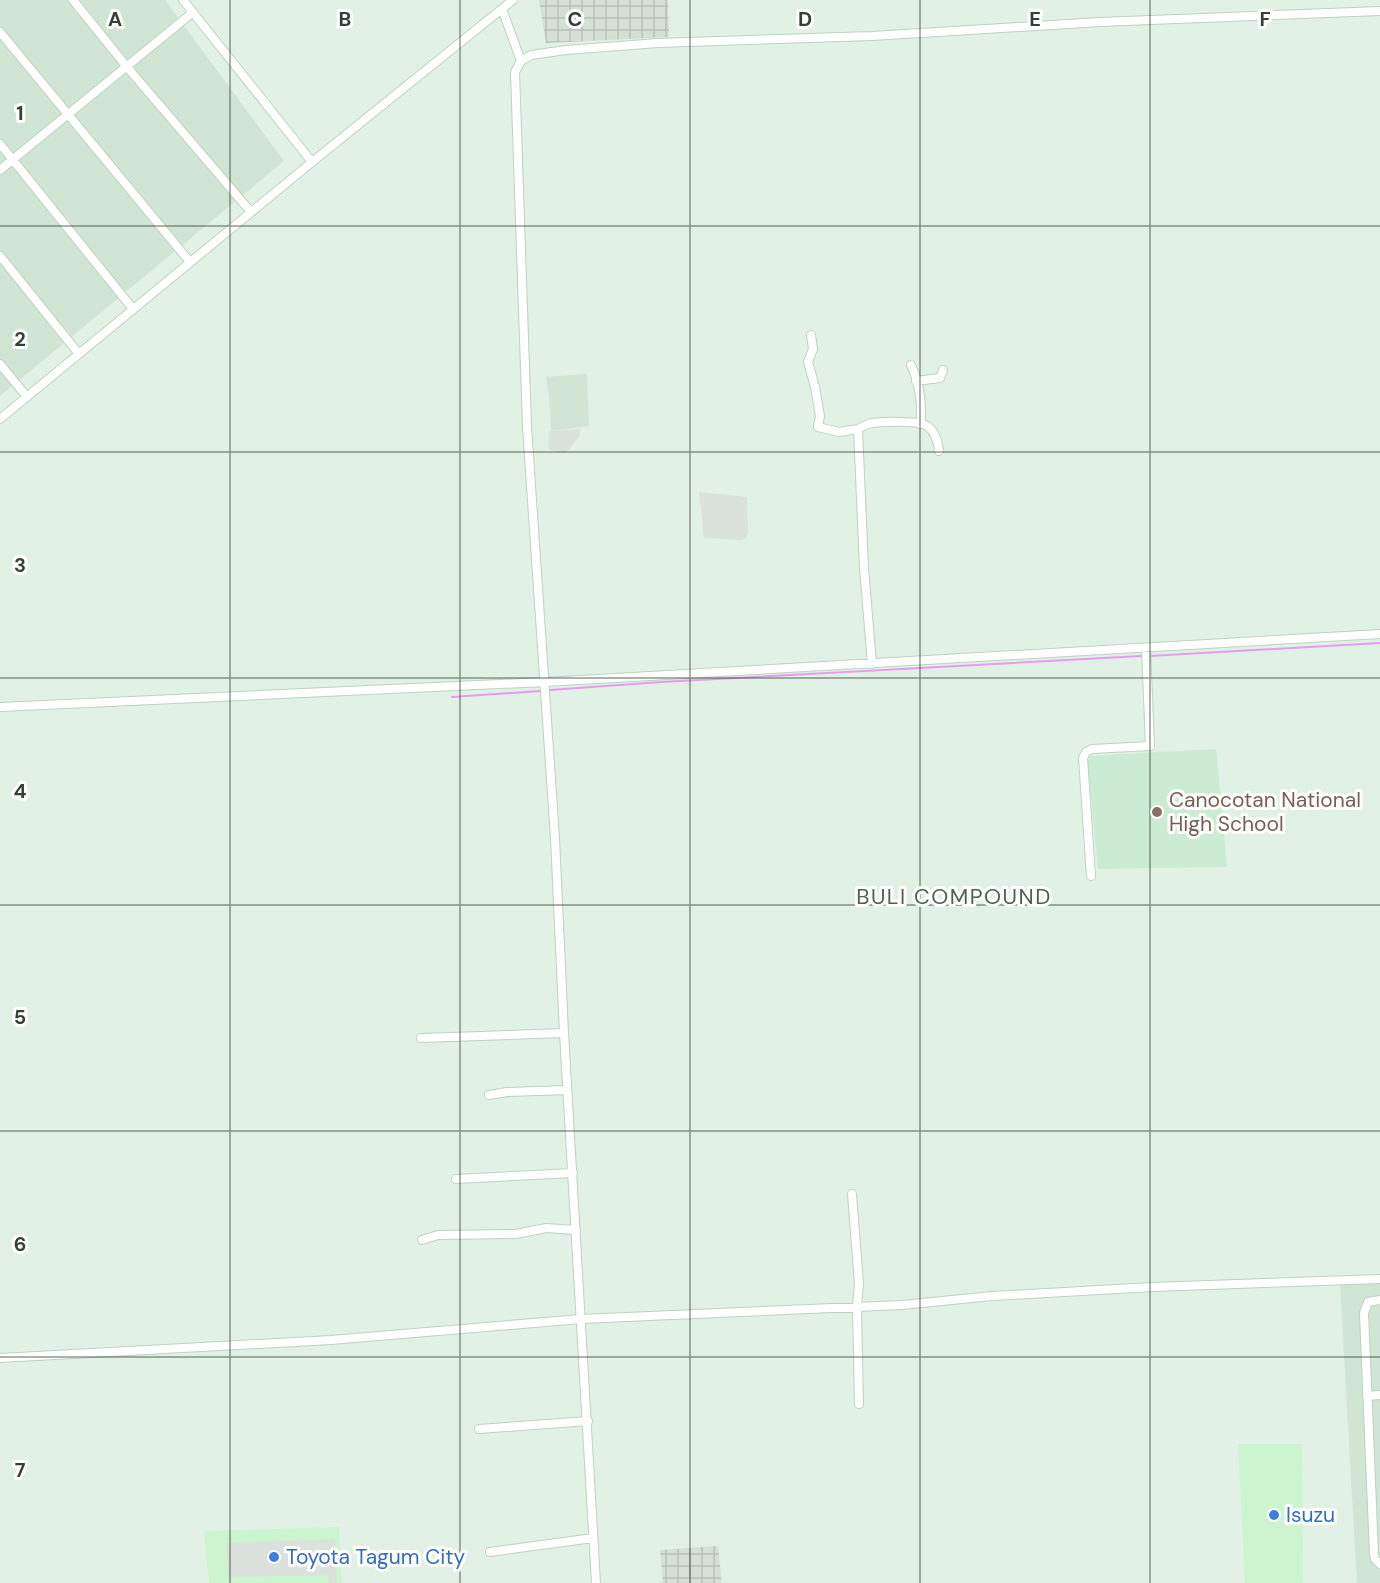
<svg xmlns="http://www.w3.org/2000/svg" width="1380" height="1583" viewBox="0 0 1380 1583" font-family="'DM Sans',sans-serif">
<defs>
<pattern id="industrial-grid" width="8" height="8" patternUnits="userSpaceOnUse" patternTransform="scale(1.5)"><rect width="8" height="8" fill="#d4e0d5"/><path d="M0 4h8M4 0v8" fill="none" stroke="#b6c1b7"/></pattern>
</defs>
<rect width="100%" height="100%" fill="#e2f1e5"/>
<path fill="#d0e5d4" d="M0,0H165L284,161L0,396Z
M587,374L589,426L551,431L549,395L546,377Z
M1380,1282V1583H1357L1340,1285Z"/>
<path fill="#ccf4cf" d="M1238,1444H1302L1303,1583H1245Z
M339,1527L342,1583H209L204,1531Z"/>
<path fill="url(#industrial-grid)" d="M539,0H668L669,37L546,43Z
M718,1546L722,1583H663L660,1550Z"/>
<path fill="#cbebd2" d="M1216,749L1227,867L1098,869L1087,756Z"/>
<path fill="#dbe1db" d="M581,429L579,437L566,453H559L548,449L549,431Z
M699,492L747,497L748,533L746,538L741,540L704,538Z
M335,1539L337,1583H329L328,1575L228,1577L226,1543Z"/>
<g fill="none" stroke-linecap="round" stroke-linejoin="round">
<path stroke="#e89cef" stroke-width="2" d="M1150,656L1380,643
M550,690L661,682L1141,656
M452,697L540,691"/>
<g stroke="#bcd4c0" stroke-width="10">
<path id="street" d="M73,0L127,67L251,212
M183,0L312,162
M502,9L521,61
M0,32L190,262
M0,144L133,309
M0,170L192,13
M0,256L79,354
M811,335L813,349L808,362L815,387L820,416L818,427L839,432L858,429
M0,364L27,397
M911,365C919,381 923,406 920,424
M916,381L940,378L943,370
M0,419L312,162L513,0
M872,664L864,568L858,429C862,427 867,424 871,423C882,422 918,420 927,426C935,431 938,442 939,451
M0,707L545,682L1380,634
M1091,876L1083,758L1086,752L1092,749L1150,746L1146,648
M421,1038L564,1033
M489,1095L507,1092L567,1090
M456,1179L573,1173
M852,1194L859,1284L857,1306L859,1404
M422,1240L438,1235L516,1234L546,1228L576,1230
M1380,1300L1368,1302L1364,1313L1374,1554L1375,1559L1380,1564
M0,1358L331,1340L581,1319L902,1305L992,1296L1152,1287L1380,1279
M1367,1396L1380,1395
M479,1429L588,1421
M490,1552L593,1538
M596,1583L564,1033L555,838L527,427L515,72L521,61L531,55L566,50L658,43L872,36L1100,22L1380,11"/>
</g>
<use href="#street" stroke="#fff" stroke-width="8"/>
</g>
<path fill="none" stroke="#334234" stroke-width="1.5" stroke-opacity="0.55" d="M230,0V1583M460,0V1583M690,0V1583M920,0V1583M1150,0V1583M0,226H1380M0,452H1380M0,678H1380M0,905H1380M0,1131H1380M0,1357H1380"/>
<circle fill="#8d6e63" stroke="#fff" stroke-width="2" cx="1157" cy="812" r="6"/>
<g fill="#3f7fe0" stroke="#fff" stroke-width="2">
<circle cx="1274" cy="1515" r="6"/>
<circle cx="274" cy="1557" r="6"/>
</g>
<g text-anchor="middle" stroke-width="6" stroke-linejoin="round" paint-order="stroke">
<g font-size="21" fill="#785e54" stroke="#fff" text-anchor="start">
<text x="1169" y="807">Canocotan National<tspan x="1169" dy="24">High School</tspan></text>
</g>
<g font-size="21" fill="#366cbe" stroke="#fff" text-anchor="start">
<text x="1286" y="1522">Isuzu</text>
<text x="286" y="1564">Toyota Tagum City</text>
</g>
<g font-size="22" letter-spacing="1.5" fill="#4a654c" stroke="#fff">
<text x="954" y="904">BULI COMPOUND</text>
</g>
</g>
<g font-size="20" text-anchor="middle" font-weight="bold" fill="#334234" stroke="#fff" stroke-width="6" stroke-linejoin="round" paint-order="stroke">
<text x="115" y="26">A</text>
<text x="345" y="26">B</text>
<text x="575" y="26">C</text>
<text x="805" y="26">D</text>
<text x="1035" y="26">E</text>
<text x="1265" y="26">F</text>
<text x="20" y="120">1</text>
<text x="20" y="346">2</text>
<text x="20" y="572">3</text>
<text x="20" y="798">4</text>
<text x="20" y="1024">5</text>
<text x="20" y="1251">6</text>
<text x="20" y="1477">7</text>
</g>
</svg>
